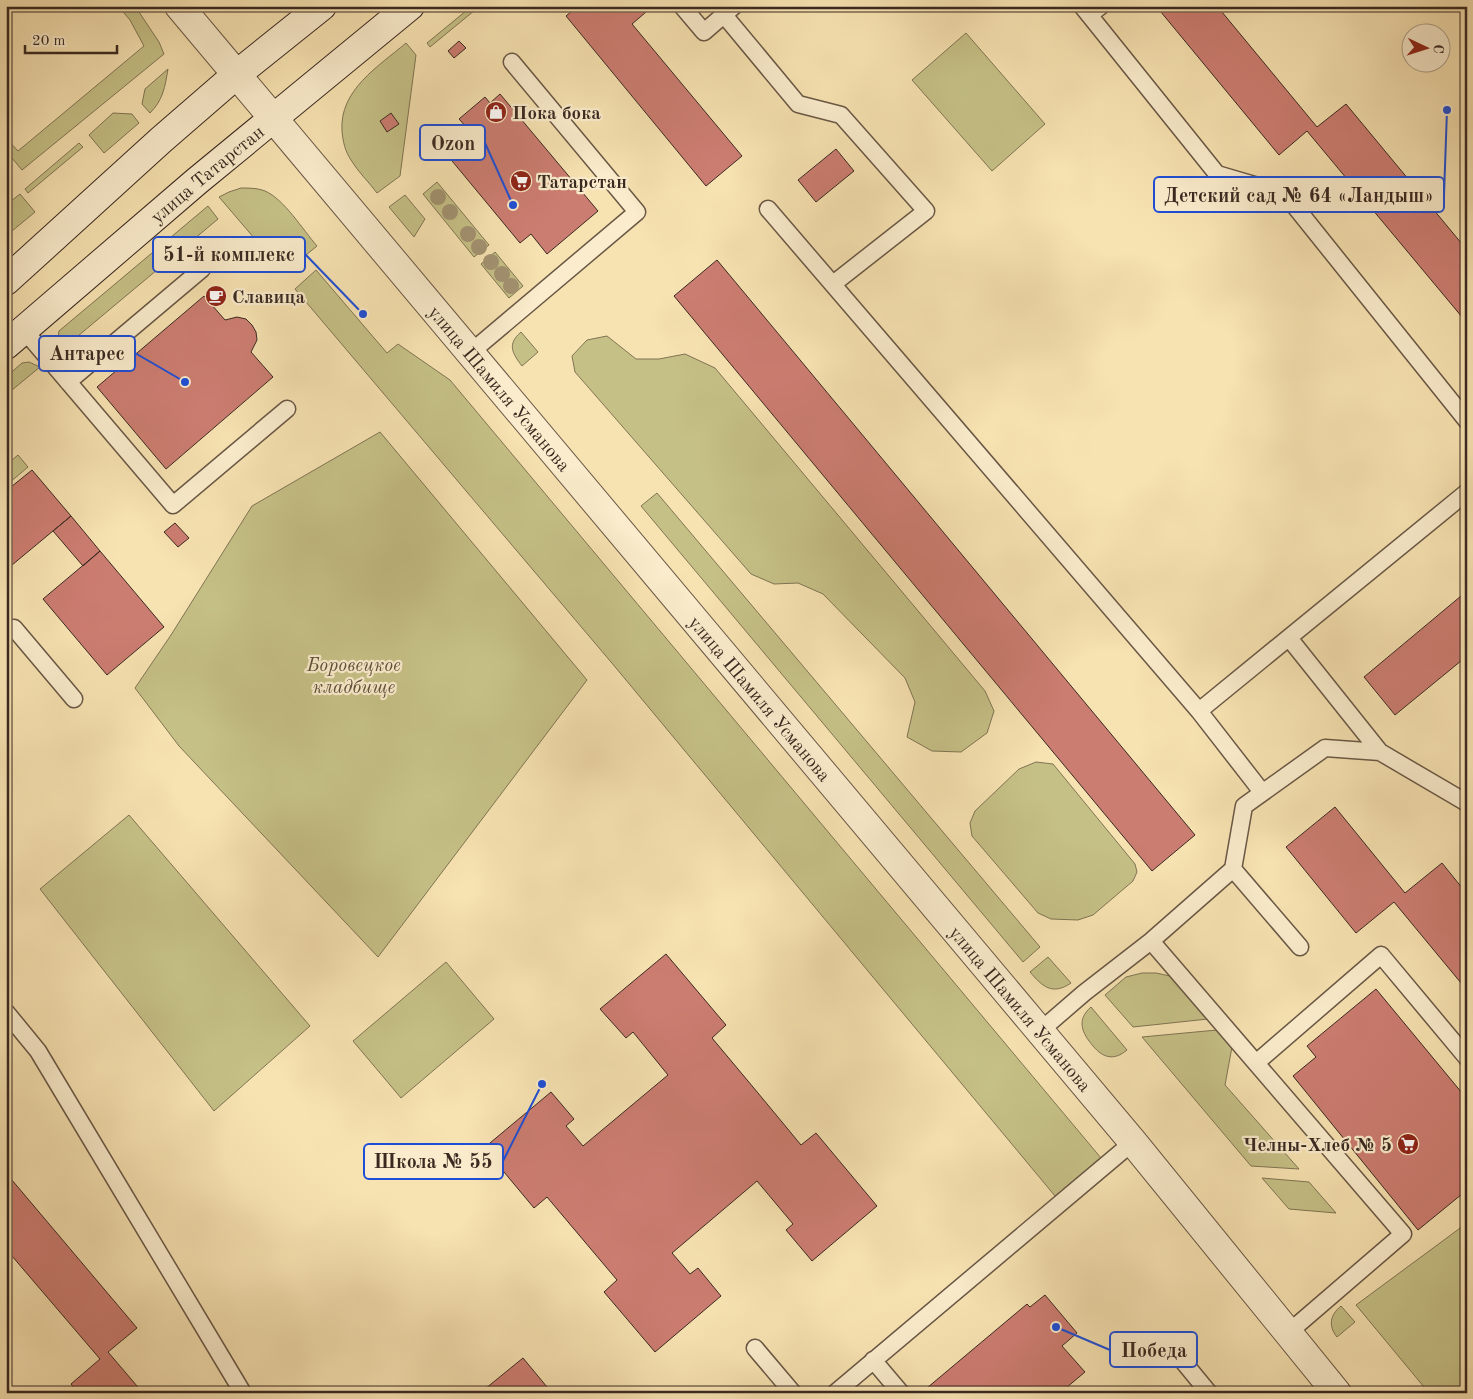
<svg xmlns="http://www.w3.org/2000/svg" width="1473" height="1399" viewBox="0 0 1473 1399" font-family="'Old Standard TT',serif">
<rect width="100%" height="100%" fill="#f7e2b1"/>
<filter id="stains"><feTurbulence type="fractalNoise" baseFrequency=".004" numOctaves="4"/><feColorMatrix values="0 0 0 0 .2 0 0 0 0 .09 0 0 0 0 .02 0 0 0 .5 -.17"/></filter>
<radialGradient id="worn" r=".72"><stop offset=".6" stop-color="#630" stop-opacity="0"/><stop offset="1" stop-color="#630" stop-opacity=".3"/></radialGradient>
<path fill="#c5c086" stroke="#807454" d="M118,6H135L159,42L164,54L22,170L6,151V138L18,151L144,46L130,20Z
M472,6H480L430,47L427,43Z
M966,33L1045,124L992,171L912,80Z
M406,43L416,55L400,176L377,193C369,182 358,172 351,160C345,151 343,142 342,131C339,90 379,66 406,43Z
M168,69C165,87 163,100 150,113L142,104L145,89Z
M113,113L132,114L139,123L104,153L89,135Z
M79,143L83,147L28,193L25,189Z
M437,182L489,245L474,257L423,194Z
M241,188C249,188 257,188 265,191C284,199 303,230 317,246L284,273L219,197L229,192Z
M20,194L35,212L6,236V205Z
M405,195L425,219L414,237L389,207Z
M208,206L218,219L60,351L57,344L59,331Z
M495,252L523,286L509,298L481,264Z
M316,270L387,353L398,344L450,380L1101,1158L1055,1196L611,662L295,289Z
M521,332L538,352L522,366C512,353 507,344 521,332Z
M607,336L636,359H659L685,354L715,368L985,691L994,711L987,733L961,752L932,751L907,737L915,702L905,678L823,594L798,583L774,584L751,574L575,372L572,356L587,340Z
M29,362L40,367L6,395V377L22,363Z
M380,432L587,680L378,957L179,746L135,688L171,635L252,506Z
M18,455L28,467L9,483L6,480V465Z
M657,493L1040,947L1023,962L641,506Z
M1036,762L1053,764L1135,864L1137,872L1133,881L1093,915L1078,920L1051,919L1038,913L972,836L970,823L975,811L1019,769Z
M129,815L310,1026L214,1111L40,889Z
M1048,957L1071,983C1052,996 1042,986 1030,972Z
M446,962L494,1019L401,1098L353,1041Z
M1142,973H1156L1170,976L1208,1019L1133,1027L1105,995L1126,977Z
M1091,1007L1127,1050C1114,1061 1103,1058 1093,1046C1082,1033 1076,1020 1091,1007Z
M1217,1030L1232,1047L1225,1085L1299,1169L1251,1166L1142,1037Z
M1262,1178L1309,1182L1336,1213L1289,1209Z
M1467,1223V1393H1429L1356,1305Z
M1341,1306L1355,1322L1337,1337C1328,1326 1330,1315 1341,1306Z"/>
<path fill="#cc7d71" stroke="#3a2921" d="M578,6H653L632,24L742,156L706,186L566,16Z
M1156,6H1217L1317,127L1346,104L1467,250V323L1307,131L1279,155Z
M459,41L466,48L454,58L448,51Z
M500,94L598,211L547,254L531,234L520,243L443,150L468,129L459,119L485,97L490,103Z
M391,113L399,124L387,132L380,121Z
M836,149L854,171L816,202L798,180Z
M717,260L1195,835L1152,871L674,296Z
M215,287L224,298L217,305L207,294Z
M204,296L225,320L237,317L246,319L252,325L256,332L257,340L251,352L273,377L166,469L97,387Z
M32,470L71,516L6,570V491Z
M71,516L100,551L83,566L53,531Z
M175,523L189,538L178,547L164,532Z
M100,551L164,627L107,675L43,599Z
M1467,591V656L1395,715L1364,677Z
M1335,807L1405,893L1442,863L1467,894L1466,989L1394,902L1356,933L1286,847Z
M666,954L726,1025L712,1038L758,1093L801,1145L816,1133L877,1206L812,1261L786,1230L793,1224L757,1181L672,1253L690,1274L698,1268L721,1296L655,1352L604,1292L617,1280L547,1197L534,1208L484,1148L551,1092L574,1119L566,1126L583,1146L668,1075L633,1032L626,1038L600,1009Z
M1376,989L1467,1099V1190L1418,1230L1293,1076L1316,1057L1307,1046Z
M6,1173L137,1328L108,1352L143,1393H78L71,1384L100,1359L6,1249Z
M1045,1295L1077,1333L1062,1346L1085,1372L1060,1393H921L1027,1304L1030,1307Z
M523,1358L552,1393H480Z"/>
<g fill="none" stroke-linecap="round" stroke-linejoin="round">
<g stroke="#695745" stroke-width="19">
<path id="lane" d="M682,6L704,32L734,6
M1082,6L1217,174L1285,194L1467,421
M724,15L798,104L841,115L926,211L833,284
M1089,15L1101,6
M768,209L1199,711L1262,792
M24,330L173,505L287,409
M470,353L637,212L512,62
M68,382L202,269
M6,629L14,628L74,699
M1289,638L1380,752
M1199,711L1467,492
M1233,869L1300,947
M1151,941L1403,1234L1288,1333
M6,1012L38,1051L243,1393
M1040,1031L1084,993L1151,941L1233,869L1244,806L1325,748L1380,752L1467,803
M1256,1063L1381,955L1467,1058
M755,1348L793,1393
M1177,1354L1209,1393
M873,1360L901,1393
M835,1393L1133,1142"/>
</g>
<g stroke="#695745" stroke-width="30">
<g id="street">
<path id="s1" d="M179,6L1133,1142L1337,1393"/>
</g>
</g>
<g stroke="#3a2921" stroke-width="30">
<g id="secondary">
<path d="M6,281L161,140L236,75L322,6"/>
<path id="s2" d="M6,345L197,181L410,6"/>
</g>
</g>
<use href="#lane" stroke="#faeccc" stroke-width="16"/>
<use href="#street" stroke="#faeccc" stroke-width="28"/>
<use href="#secondary" stroke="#faeccc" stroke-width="28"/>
</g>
<g fill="#a29170">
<circle cx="438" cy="197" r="8"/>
<circle cx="450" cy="212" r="8"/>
<circle cx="468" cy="234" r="8"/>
<circle cx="479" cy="247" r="8"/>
<circle cx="491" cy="262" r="8"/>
<circle cx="502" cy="274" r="8"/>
<circle cx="511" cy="286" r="8"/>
</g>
<defs>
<g id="shop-disc" transform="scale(1.125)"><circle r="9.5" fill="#8f2418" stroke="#faeccc"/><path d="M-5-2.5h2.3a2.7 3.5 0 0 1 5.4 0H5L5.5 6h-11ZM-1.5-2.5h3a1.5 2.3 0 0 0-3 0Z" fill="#fff"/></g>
<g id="supermarket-disc" transform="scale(1.125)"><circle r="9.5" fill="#8f2418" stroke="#faeccc"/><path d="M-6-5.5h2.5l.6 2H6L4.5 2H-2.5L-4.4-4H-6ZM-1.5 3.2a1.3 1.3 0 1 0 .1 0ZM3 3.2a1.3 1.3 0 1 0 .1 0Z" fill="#fff"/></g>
<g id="cafe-disc" transform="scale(1.125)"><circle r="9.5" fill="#8f2418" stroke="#faeccc"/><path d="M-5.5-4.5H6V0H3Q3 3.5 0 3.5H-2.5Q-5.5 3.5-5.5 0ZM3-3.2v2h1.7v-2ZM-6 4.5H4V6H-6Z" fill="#fff"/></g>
</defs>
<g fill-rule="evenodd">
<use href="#shop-disc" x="496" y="112"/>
<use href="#supermarket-disc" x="521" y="181"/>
<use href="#cafe-disc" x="216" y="296"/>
<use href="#supermarket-disc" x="1408" y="1144"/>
</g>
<g text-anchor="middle" stroke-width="4.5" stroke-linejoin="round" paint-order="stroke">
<g font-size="19" font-weight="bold" fill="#3a2921" stroke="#faeccc" text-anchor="start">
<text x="512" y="119">Пока бока</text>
<text x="537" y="188">Татарстан</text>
<text x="232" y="303">Славица</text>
<text x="1392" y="1151" text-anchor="end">Челны-Хлеб № 5</text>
</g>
<g font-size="19" fill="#3a2921" stroke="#faeccc">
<text dy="7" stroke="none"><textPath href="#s2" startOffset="264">улица Татарстан</textPath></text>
<text dy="7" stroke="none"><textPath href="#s1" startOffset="499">улица Шамиля Усманова</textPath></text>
<text dy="7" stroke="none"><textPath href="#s1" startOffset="904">улица Шамиля Усманова</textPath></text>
<text dy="7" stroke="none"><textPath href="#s1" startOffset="1309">улица Шамиля Усманова</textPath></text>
</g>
<g font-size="19" font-style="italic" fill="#5d4f3a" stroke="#faeccc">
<text x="354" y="671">Боровецкое<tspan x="354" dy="22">кладбище</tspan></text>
</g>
</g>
<path fill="none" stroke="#1d4ed8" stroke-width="2" d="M513 205L485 143M1447 110L1444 195M363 314L305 254M185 382L135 353M542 1084L503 1161M1056 1327L1110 1350"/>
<g fill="#1d4ed8" stroke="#faeccc" stroke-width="2">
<circle cx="513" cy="205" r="5"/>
<circle cx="1447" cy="110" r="5"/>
<circle cx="363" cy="314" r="5"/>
<circle cx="185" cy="382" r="5"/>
<circle cx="542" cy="1084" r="5"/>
<circle cx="1056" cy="1327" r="5"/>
</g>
<g fill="#faeccc" stroke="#1d4ed8" stroke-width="2">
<rect x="420" y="125" width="65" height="35" rx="5"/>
<rect x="1154" y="177" width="290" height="35" rx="5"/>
<rect x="153" y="237" width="152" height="35" rx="5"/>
<rect x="39" y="336" width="96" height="35" rx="5"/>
<rect x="364" y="1144" width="139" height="35" rx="5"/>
<rect x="1110" y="1332" width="87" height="35" rx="5"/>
</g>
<g font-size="20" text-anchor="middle" font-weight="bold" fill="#3a2921">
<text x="453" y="150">Ozon</text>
<text x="1299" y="202">Детский сад № 64 «Ландыш»</text>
<text x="229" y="261">51-й комплекс</text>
<text x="87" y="360">Антарес</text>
<text x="433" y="1168">Школа № 55</text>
<text x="1154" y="1357">Победа</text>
</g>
<rect width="1473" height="1399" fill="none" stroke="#f7e2b1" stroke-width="25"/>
<rect x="8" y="8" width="1458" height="1384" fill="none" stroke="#3a2921" stroke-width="2.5"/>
<rect x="12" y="12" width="1448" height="1374" fill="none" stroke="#3a2921"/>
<g transform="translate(1426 48) rotate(94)"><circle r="24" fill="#faeccc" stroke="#ad9e88"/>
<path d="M0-4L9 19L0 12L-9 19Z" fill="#8f2418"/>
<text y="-8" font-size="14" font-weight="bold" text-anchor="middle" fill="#3a2921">С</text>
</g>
<path d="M25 45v8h92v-8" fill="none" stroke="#3a2921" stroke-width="2.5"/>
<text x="32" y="45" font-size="15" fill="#3a2921" stroke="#faeccc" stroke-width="4" paint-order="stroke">20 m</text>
<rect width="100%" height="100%" filter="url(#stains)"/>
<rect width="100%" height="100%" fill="url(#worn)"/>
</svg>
